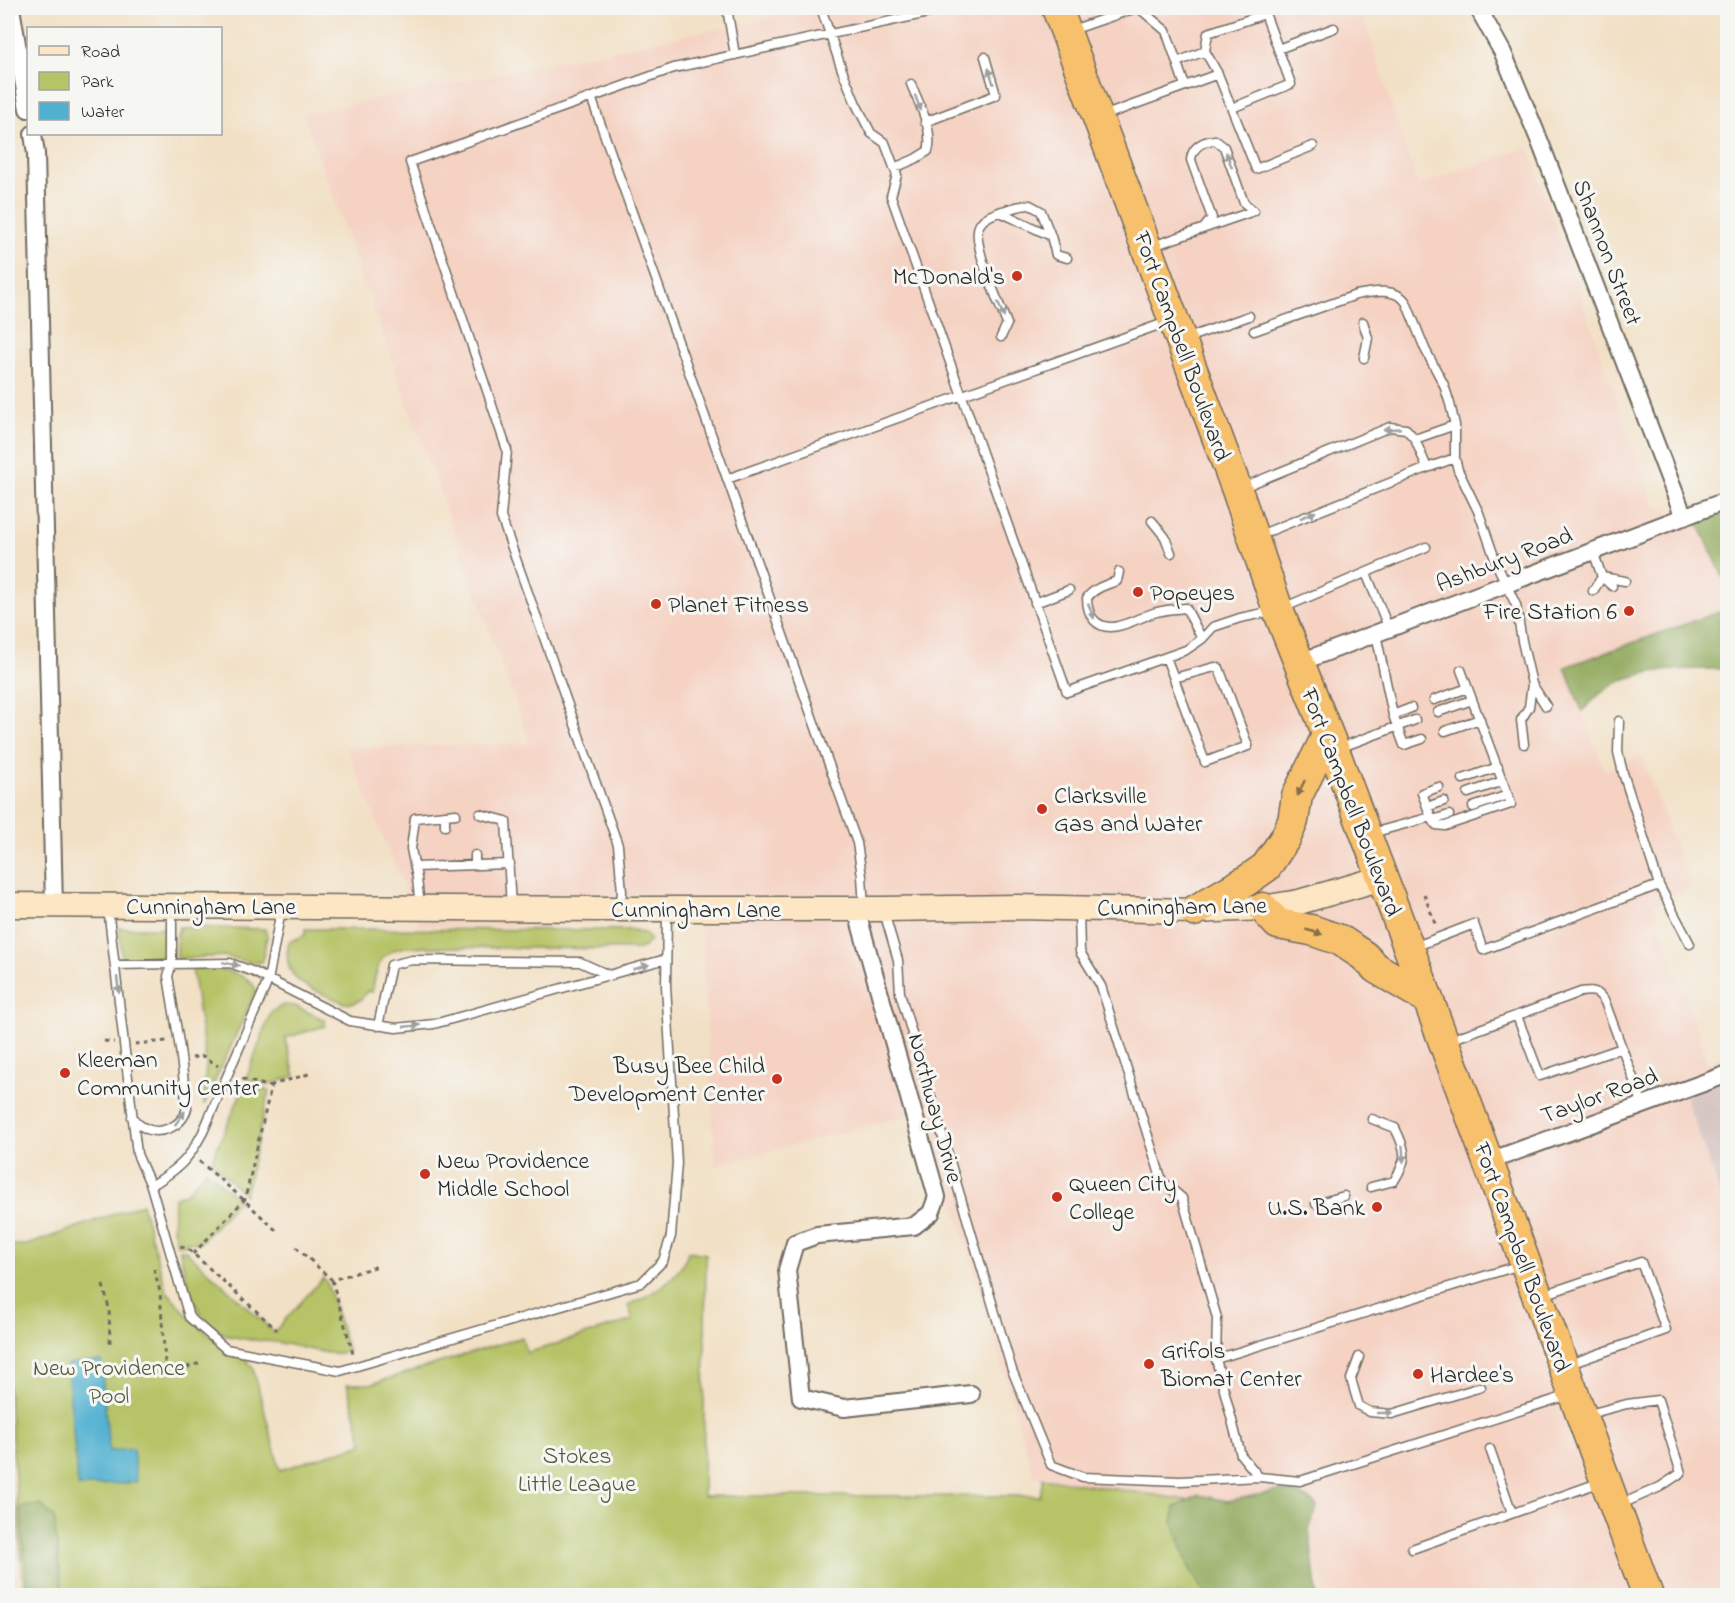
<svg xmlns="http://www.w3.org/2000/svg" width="1735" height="1603" viewBox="0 0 1735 1603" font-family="'Indie Flower',sans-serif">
<rect width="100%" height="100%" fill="#f6f6f2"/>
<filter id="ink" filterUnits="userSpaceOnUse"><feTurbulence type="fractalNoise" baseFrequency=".0167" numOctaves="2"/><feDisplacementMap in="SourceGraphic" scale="12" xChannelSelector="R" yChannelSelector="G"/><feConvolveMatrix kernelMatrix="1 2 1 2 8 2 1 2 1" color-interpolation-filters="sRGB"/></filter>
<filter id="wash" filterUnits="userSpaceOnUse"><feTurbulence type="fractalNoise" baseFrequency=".008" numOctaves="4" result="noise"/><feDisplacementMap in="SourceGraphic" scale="24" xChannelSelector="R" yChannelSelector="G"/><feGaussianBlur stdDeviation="1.35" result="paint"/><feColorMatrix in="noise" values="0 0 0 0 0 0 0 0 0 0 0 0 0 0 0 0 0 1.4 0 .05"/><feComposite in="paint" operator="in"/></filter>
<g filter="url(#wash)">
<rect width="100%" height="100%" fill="#f2e0c5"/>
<path fill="#f5d2c2" d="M793,8H1279L1281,11L1293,8H1360L1418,185L1528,147L1655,507L1697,521L1727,585V609L1566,667L1605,771L1641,756L1691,886L1653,905L1708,1063L1727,1056V1081L1685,1096L1727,1211V1595H1325L1295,1492L1239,1509L1034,1477L927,1110L715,1166L701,923L419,926L347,748L530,743L303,114L794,13Z"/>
<path fill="#d1bfbd" d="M1727,1081V1211L1685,1096Z"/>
<path fill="#b6c366" stroke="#707748" stroke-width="1.5" d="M179,927L265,929L267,936L262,962L253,963L224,956L177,959V934Z
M119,928H165L167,930L166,958L122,959Z
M305,929L634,930L646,934L650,940L644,947L639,949L404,947C377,953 377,969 372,992L367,991C361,1001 355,1005 344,1003C313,989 279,983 289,942L305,935Z
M212,967C226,971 253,975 256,991L204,1105L206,1062L192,969Z
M283,1005L295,1006L325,1020V1026L285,1038L295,1076L268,1085L246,1079L271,1012Z
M245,1084L269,1091L245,1195L211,1162Z
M206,1170L239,1200L200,1243L187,1242L186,1245L177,1244L173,1229L174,1198L187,1192Z
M142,1204L166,1290L189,1317L226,1349L239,1351L253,1368L280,1470L363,1444L347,1384H371L522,1337L527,1353L633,1320L628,1305C651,1295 682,1278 688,1251L706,1254L703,1496H1040L1043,1478L1186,1500L1205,1595H24L8,1384V1245H27Z
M180,1250H185L274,1332L323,1278L327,1283L348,1352C329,1357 304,1347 285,1344C267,1340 247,1341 230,1336C196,1326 185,1281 180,1250Z"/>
<path fill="#90a95b" stroke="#5e6a43" stroke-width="1.5" d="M1727,510H1728L1727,585L1697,521Z
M1727,609V669C1687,669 1637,666 1603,691C1596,697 1589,705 1582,711L1565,667Z
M1278,1491C1294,1492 1305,1495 1317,1506L1309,1530L1317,1595H1205L1189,1567L1173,1523L1175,1507L1199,1495L1227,1501Z
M41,1505L54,1518L63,1595H28L20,1507Z"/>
<path fill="#51b1d0" stroke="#3e6e7e" stroke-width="1.5" d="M101,1361L109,1451L133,1449L136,1482L78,1487L67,1364Z"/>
</g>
<g filter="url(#ink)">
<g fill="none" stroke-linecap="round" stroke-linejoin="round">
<g stroke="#716a61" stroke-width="11">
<path id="lane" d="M727,8L735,55
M821,8L842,70L856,104L871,133L885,143L897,175L891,196L1067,692L1186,650L1202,639L1213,627L1240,618L1278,610L1426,547
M1139,8L1166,31L1185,86
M1072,30L1136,8
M1278,49L1334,28
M1205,51L1218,74L1256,169L1313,146
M1177,62L1205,51L1208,33L1265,14
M591,97L857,843L862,876L864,908
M1232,108L1291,84L1263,8
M1103,116L1218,74
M925,122L996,95L985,57
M894,168L915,159L928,151C934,130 919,104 911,84
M1000,212L1051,236L1056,255L1067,258
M1204,228L1212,218L1191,160C1192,147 1203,141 1215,140L1224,147L1244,203L1254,211
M1150,247L1254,211
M1363,322L1368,338L1364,358
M1254,331L1356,295C1372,292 1395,287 1406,302L1425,349L1444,385L1450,404L1455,425V458L1458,470L1479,513L1497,565L1516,605L1522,641L1532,684L1529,707L1521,720L1524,744
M1001,337L1007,324C1000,305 971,243 979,226C983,217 994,214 1002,211C1011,209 1020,205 1030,205L1041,211L1051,236
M1187,338L1249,316
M1415,439L1455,425
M727,479L1170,321
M1241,488L1390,427L1406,429L1415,439L1427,468
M1152,521L1165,537L1171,553
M1257,536L1427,468L1455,458
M1593,551L1602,577L1612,586
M1119,572L1117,581C1106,585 1094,588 1087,598C1087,606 1089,614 1094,620C1110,638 1139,616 1157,612C1167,609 1177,609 1186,608L1202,639
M1366,573L1389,629
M1602,577L1625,581
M1593,591L1602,577
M1035,603L1069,590
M1376,634L1393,715L1404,745L1422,739
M1166,657L1205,762L1248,746L1219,668L1215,667L1174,678
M1532,684L1546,706
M1434,700L1468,688
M1438,712L1472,700
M1393,715L1411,708
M1445,731L1480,719
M1339,748L1415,720
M1463,779L1498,767
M1439,787L1422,793L1431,817L1436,825L1445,826L1511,804L1461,670
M1468,793L1503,781
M1427,807L1444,801
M1473,807L1508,795
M480,814L506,821L511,907
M445,815V826
M1433,820L1449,815
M1372,833L1431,817
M475,855V865
M415,867L510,864
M1659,885L1690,944
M420,907L417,878L411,849L415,818L456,814
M108,908L137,1154L151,1186L189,1317L226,1349L340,1371L641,1283L663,1261L671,1236L677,1163L666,986L667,912
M620,908L622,892L618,845L501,517L507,450L410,162L674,68L951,8
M1079,911L1080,952L1101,986L1162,1181L1182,1198L1217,1318L1216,1359L1241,1455L1259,1477
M884,912L898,960L900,993L1012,1370L1051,1465L1083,1477L1180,1481L1259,1477L1300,1481L1569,1395
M1414,947L1474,924L1483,950L1659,885L1623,773L1618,752L1619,721
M115,965L230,963L254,972L350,1021L396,1028L434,1024L666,959
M1517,1016L1540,1076L1622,1048
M378,1026L391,965L412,960L580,962L611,976
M1450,1040L1581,992C1594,990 1598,991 1605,1002L1643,1105
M132,1117C135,1121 139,1125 143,1127C160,1137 183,1126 187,1108L180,1049L168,976L172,963V909
M151,1186C179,1168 188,1161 203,1132L268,981L281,910
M1371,1187L1394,1181C1408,1158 1407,1152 1395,1128L1372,1119
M1316,1204L1344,1196
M1543,1295L1641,1262L1666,1330L1567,1365
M1359,1357L1351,1379L1359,1406L1370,1412L1392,1414L1481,1387
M1216,1359L1520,1265
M1585,1415L1627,1404L1658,1400L1681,1473L1660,1487L1619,1505
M1490,1449L1512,1513
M1412,1549L1601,1482"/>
</g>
<g stroke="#716a61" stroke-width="20">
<path id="street" d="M11,8L28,109
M1478,8L1503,53L1540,142L1684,517
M33,134L36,154L54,906
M1298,663L1728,500
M856,909L937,1197L931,1213L914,1226L817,1235L795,1243L787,1270L801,1398L844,1408L971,1394
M1487,1162L1728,1074"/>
</g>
<g stroke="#716a61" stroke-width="27">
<path id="secondary" d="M8,905L599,909H883L1018,907L1194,911L1263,908L1299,902L1382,878"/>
</g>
<g stroke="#716a61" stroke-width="33">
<path id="highway" d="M1057,8L1237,490L1278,610L1334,750L1428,999L1648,1596
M1263,908L1278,924L1311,930L1340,940L1364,956L1376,968L1428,999
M1194,911L1246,881L1266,867L1286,837L1293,821L1297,796L1327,736"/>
</g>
<path stroke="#716a61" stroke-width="3" stroke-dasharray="4.5 4.5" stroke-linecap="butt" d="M1424,894L1436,926
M104,1041L114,1042
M135,1044L167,1041
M192,1058L203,1056L218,1066
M271,1087L272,1085L312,1073
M199,1161L244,1200L278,1232
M180,1247L187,1248L277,1330
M296,1247L332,1280L378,1266
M193,1254L245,1199L271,1087L239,1078
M154,1269L160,1292L165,1363
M332,1280L353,1354L355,1355
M103,1285L109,1308L110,1344
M169,1373L203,1362"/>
<use href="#lane" stroke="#fff" stroke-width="8"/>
<use href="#street" stroke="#fff" stroke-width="16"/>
<use href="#secondary" stroke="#fce6c4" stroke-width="24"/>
<use href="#highway" stroke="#f7c06c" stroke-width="30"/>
</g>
<defs><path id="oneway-solid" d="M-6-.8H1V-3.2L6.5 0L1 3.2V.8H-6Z" transform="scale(1.5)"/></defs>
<g fill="#a0a0a0">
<use href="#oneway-solid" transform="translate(991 76) rotate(-107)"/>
<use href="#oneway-solid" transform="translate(918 103) rotate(69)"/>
<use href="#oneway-solid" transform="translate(1229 160) rotate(-110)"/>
<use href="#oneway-solid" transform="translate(1001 310) rotate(69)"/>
<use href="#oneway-solid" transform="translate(1392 429) rotate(175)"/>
<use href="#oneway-solid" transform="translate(1308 515) rotate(-22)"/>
<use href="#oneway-solid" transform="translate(1091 611) rotate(69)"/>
<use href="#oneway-solid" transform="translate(231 964) rotate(12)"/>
<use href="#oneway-solid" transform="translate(641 967) rotate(-17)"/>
<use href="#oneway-solid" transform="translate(118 985) rotate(83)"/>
<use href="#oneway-solid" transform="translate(412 1026) rotate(-6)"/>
<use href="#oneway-solid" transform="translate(180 1118) rotate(-54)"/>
<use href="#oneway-solid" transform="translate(1403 1154) rotate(87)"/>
<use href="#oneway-solid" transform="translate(1385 1413)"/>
</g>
<g fill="#876e48">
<use href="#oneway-solid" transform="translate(1301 788) rotate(116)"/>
<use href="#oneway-solid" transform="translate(1314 932) rotate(16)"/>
</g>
</g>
<g fill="#c8321e" stroke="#f6f6f2" stroke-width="2">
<circle cx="1017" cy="276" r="6"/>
<circle cx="1138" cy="592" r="6"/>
<circle cx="656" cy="604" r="6"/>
<circle cx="1629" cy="611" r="6"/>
<circle cx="1042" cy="809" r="6"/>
<circle cx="65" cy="1073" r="6"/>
<circle cx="777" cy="1079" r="6"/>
<circle cx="425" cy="1174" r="6"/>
<circle cx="1057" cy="1197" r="6"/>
<circle cx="1377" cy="1207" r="6"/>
<circle cx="1149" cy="1364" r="6"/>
<circle cx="1418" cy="1374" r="6"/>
</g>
<g text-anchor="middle" stroke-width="6" stroke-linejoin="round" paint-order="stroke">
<g font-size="24" fill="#2b2b2b" stroke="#f6f6f2">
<text transform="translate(1608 252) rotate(69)" y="8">Shannon Street</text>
<text transform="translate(1183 346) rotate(70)" y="8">Fort Campbell Boulevard</text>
<text transform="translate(1504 559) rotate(-21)" y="8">Ashbury Road</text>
<text transform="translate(1352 802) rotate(69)" y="8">Fort Campbell Boulevard</text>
<text x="211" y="914">Cunningham Lane</text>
<text transform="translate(1182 906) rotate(-1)" y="8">Cunningham Lane</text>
<text x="696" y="917">Cunningham Lane</text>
<text transform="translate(1599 1095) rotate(-20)" y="8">Taylor Road</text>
<text transform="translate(936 1108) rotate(75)" y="8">Northway Drive</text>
<text transform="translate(1523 1257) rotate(70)" y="8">Fort Campbell Boulevard</text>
</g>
<g font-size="24" fill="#2b2b2b" stroke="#f6f6f2" text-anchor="start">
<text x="1005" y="284" text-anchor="end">McDonald's</text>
<text x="1150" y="600">Popeyes</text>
<text x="668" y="612">Planet Fitness</text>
<text x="1617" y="619" text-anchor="end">Fire Station 6</text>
<text x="1054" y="803">Clarksville<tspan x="1054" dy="28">Gas and Water</tspan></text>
<text x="77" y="1067">Kleeman<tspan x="77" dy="28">Community Center</tspan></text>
<text x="765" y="1073" text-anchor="end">Busy Bee Child<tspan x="765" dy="28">Development Center</tspan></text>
<text x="437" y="1168">New Providence<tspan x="437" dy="28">Middle School</tspan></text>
<text x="1069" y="1191">Queen City<tspan x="1069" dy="28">College</tspan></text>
<text x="1365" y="1215" text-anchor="end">U.S. Bank</text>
<text x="1161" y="1358">Grifols<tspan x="1161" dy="28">Biomat Center</tspan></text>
<text x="1430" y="1382">Hardee's</text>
</g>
<g font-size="24" fill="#55593d" stroke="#f6f6f2">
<text x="109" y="1375">New Providence<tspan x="109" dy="28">Pool</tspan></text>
<text x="577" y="1463">Stokes<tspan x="577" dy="28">Little League</tspan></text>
</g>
</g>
<rect width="1735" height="1603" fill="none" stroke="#f6f6f2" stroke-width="30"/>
<rect x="27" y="27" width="195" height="108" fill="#f6f6f2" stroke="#a5a5a2" stroke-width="1.5"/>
<rect x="39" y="46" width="30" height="9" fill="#fce6c4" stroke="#a5a5a2" stroke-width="1.5"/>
<text x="81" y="57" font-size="18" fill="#2b2b2b">Road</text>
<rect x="39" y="72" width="30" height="18" fill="#b6c366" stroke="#a5a5a2" stroke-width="1.5"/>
<text x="81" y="87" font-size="18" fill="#2b2b2b">Park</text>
<rect x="39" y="102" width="30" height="18" fill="#51b1d0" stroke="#a5a5a2" stroke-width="1.5"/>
<text x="81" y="117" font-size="18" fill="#2b2b2b">Water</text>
</svg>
